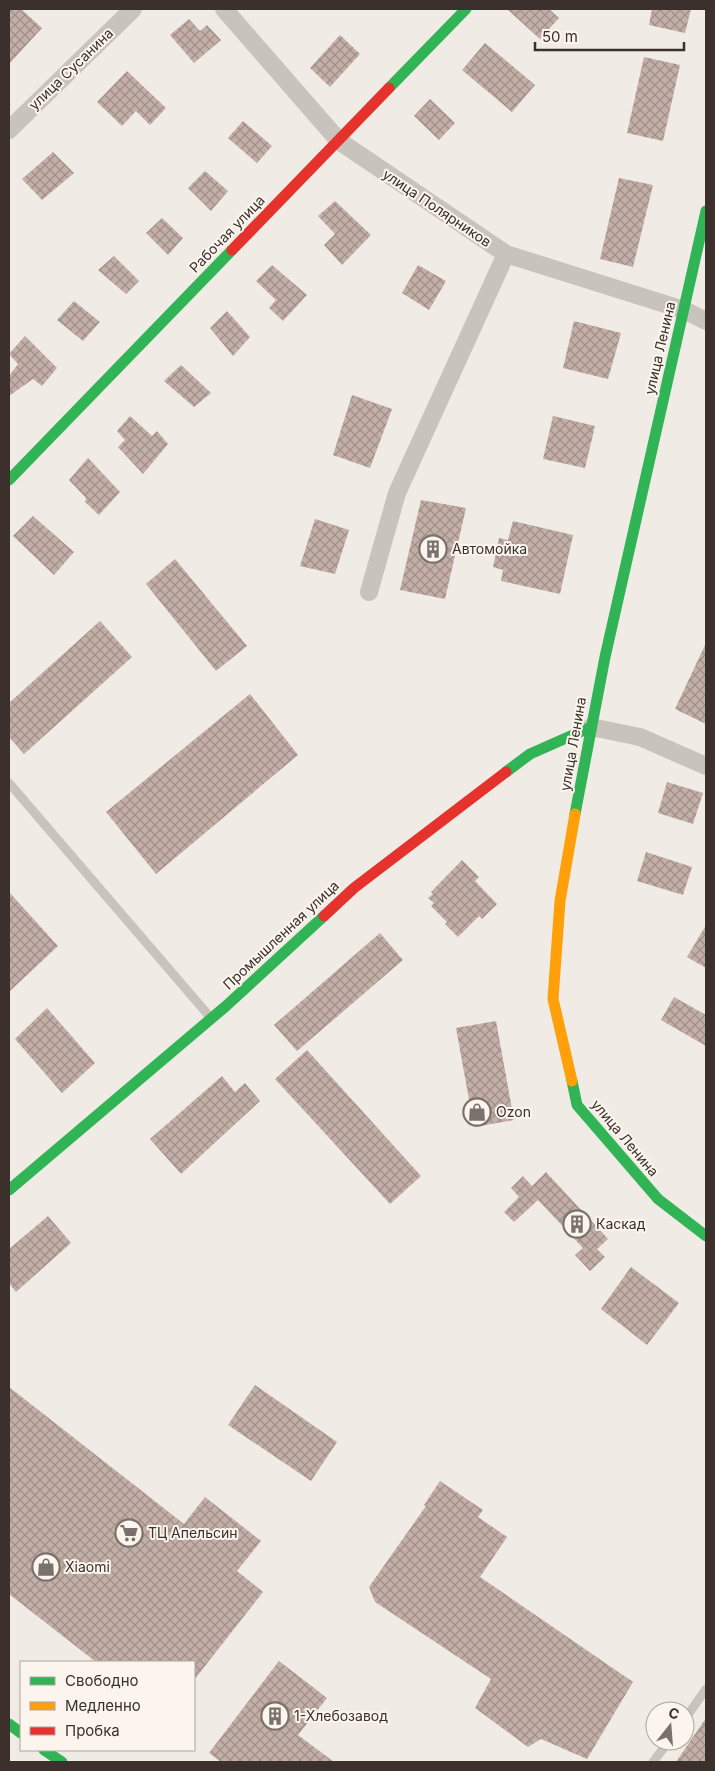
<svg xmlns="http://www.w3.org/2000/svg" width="715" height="1771" viewBox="0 0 715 1771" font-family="Inter,sans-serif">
<defs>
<pattern id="building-cross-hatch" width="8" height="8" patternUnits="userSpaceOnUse" patternTransform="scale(1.25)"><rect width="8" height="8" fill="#c3afa7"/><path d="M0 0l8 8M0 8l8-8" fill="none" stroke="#a08f88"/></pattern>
</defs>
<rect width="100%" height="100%" fill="#f0ebe5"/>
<path fill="url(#building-cross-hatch)" d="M9,9H21L42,28L9,64Z
M507,9H549L559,18L540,39Z
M652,9H691L685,33L649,25Z
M189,19L200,31L207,25L221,40L194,63L170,35Z
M340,35L360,54L330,87L310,68Z
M485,43L535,85L512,112L462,70Z
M644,57L680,65L663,141L627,133Z
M127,71L166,108L150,125L136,111L122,126L97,102Z
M430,99L455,123L439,140L414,116Z
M243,121L272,146L257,163L228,138Z
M53,152L74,173L42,200L22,179Z
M205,171L228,191L211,211L188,188Z
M619,178L653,185L633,267L600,259Z
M335,201L371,235L342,265L324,245L335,234L318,216Z
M162,218L183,238L168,255L146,233Z
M114,256L139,281L126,294L98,270Z
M272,265L307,295L283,321L269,308L276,300L256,281Z
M418,265L446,281L429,310L402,293Z
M74,301L100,322L83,341L57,320Z
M227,311L250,337L233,356L210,328Z
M574,321L621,333L608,379L563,368Z
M25,336L57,368L42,386L33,379L9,396V376L18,364L9,354Z
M181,365L211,393L194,407L164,381Z
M352,395L392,409L370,468L333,455Z
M130,416L152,436L157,431L168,444L143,474L118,447L125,440L117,431Z
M553,416L595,426L585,468L543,459Z
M88,458L120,492L99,515L85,502L86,498L69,480Z
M421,500L466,508L445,599L400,590Z
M33,516L74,552L54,575L13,536Z
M315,519L349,530L335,574L300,566Z
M513,521L573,535L560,594L501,581L503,570L493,567L499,538L508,540Z
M175,559L247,646L216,671L146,584Z
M100,621L132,657L24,754L9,737V703Z
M706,643V724L675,709Z
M250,694L298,755L156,874L106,812Z
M667,782L703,793L693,824L658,813Z
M646,852L692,867L683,895L637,881Z
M462,860L479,877L475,881L497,904L482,919L479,916L458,937L445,924L447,922L431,906L434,903L428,898L433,894L431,892Z
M9,892L58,946L9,992Z
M706,925V968L687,957Z
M380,933L403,960L297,1051L274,1025Z
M674,997L706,1015V1046L661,1020Z
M47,1008L95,1063L62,1093L15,1039Z
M496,1021L514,1120L474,1127L456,1028Z
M307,1050L421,1176L390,1204L275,1079Z
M222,1076L235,1092L245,1083L260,1101L181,1174L150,1139Z
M546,1172L608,1239L597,1249L605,1257L590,1271L575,1255L583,1248L538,1200L514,1222L504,1212L519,1197L511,1188L523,1176L532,1186Z
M48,1216L71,1243L16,1292L9,1283V1249Z
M631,1267L679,1303L647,1345L601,1309Z
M255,1385L337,1442L311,1481L228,1425Z
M9,1387L184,1524L205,1497L261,1541L237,1571L263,1592L194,1680V1662H96L9,1594Z
M440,1481L483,1510L478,1517L507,1537L480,1577L633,1682L587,1759L541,1739L528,1747L475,1708L491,1679L375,1602L369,1587L426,1506L424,1505Z
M279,1661L327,1698L298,1735L334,1762H221L209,1753Z
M706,1718V1762H676Z"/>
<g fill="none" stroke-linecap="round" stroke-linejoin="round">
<path stroke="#c9c3be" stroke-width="9" d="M9,783L210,1017
M685,1719L706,1689
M653,1762L669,1741"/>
<path stroke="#c9c3be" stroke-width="18" d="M224,9L339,141L506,254L684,310L706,321
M9,130L133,9
M369,592L397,493L506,254
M591,727L640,737L706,766"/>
<path stroke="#30b455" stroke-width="11" d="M389,88L466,9
M9,480L232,250
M506,772L530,754L591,727
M575,814L605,657L706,211
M572,1081L577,1105L658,1199L706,1236
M9,1190L226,1006L324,916
M9,1724L21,1733
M44,1750L62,1762"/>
<path stroke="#ff9f0a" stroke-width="11" d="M572,1081L553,999L560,901L575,814"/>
<path stroke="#e5322d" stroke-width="11" d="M232,250L389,88
M324,916L354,888L506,772"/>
</g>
<defs>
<g id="building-ring" transform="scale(1.4375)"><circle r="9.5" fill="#fbf5ee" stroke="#7a716c" stroke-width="1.5"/><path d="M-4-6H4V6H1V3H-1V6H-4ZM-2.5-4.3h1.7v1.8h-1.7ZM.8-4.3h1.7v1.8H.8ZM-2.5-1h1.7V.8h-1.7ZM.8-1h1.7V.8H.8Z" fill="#7a716c"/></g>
<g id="shop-ring" transform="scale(1.4375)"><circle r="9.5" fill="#fbf5ee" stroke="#7a716c" stroke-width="1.5"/><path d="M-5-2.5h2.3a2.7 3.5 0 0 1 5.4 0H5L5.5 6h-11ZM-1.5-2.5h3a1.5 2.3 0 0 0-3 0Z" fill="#7a716c"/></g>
<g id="supermarket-ring" transform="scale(1.4375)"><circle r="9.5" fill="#fbf5ee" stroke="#7a716c" stroke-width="1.5"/><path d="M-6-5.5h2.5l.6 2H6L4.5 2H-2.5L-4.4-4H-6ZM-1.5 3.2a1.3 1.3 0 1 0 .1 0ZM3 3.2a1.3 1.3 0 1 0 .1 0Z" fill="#7a716c"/></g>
</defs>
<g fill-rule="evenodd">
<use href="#building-ring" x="433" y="549"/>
<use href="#shop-ring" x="477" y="1112"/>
<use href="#building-ring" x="577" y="1224"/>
<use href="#supermarket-ring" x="129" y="1533"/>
<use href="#shop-ring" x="46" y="1567"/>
<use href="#building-ring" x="275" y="1716"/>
</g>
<g text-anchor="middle" stroke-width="4" stroke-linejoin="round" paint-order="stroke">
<g font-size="14" fill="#3b302b" stroke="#fbf5ee">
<text transform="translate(71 69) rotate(-44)" y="5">улица Сусанина</text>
<text transform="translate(437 208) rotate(34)" y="5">улица Полярников</text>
<text transform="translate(227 234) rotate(-46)" y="5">Рабочая улица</text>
<text transform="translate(660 348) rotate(-77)" y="5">улица Ленина</text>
<text transform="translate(573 744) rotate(-80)" y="5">улица Ленина</text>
<text transform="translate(281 935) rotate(-43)" y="5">Промышленная улица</text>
<text transform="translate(625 1138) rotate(50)" y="5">улица Ленина</text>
</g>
<g font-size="14" fill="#3b302b" stroke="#fbf5ee" text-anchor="start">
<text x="452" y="554">Автомойка</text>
<text x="496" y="1117">Ozon</text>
<text x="596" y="1229">Каскад</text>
<text x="148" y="1538">ТЦ Апельсин</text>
<text x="65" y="1572">Xiaomi</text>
<text x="294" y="1721">1-Хлебозавод</text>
</g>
</g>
<rect width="715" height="1771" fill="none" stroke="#3b302b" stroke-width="20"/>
<rect x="20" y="1661" width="175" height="90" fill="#fbf5ee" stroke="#aea6a0"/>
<rect x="30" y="1677" width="25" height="8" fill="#30b455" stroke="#aea6a0"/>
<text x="65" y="1686" font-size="15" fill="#3b302b">Свободно</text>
<rect x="30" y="1702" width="25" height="8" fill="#ff9f0a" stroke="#aea6a0"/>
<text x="65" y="1711" font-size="15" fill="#3b302b">Медленно</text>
<rect x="30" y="1727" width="25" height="8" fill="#e5322d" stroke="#aea6a0"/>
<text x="65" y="1736" font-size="15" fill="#3b302b">Пробка</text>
<g transform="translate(670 1726) rotate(17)"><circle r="24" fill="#fbf5ee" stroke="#aea6a0"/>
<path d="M0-4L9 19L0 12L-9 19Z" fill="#7a716c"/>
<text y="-8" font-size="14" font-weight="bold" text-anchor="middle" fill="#3b302b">С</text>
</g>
<path d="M535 42v8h149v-8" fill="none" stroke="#3b302b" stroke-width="2.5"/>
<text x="542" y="42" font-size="15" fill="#3b302b" stroke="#fbf5ee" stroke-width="4" paint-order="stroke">50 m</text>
</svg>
